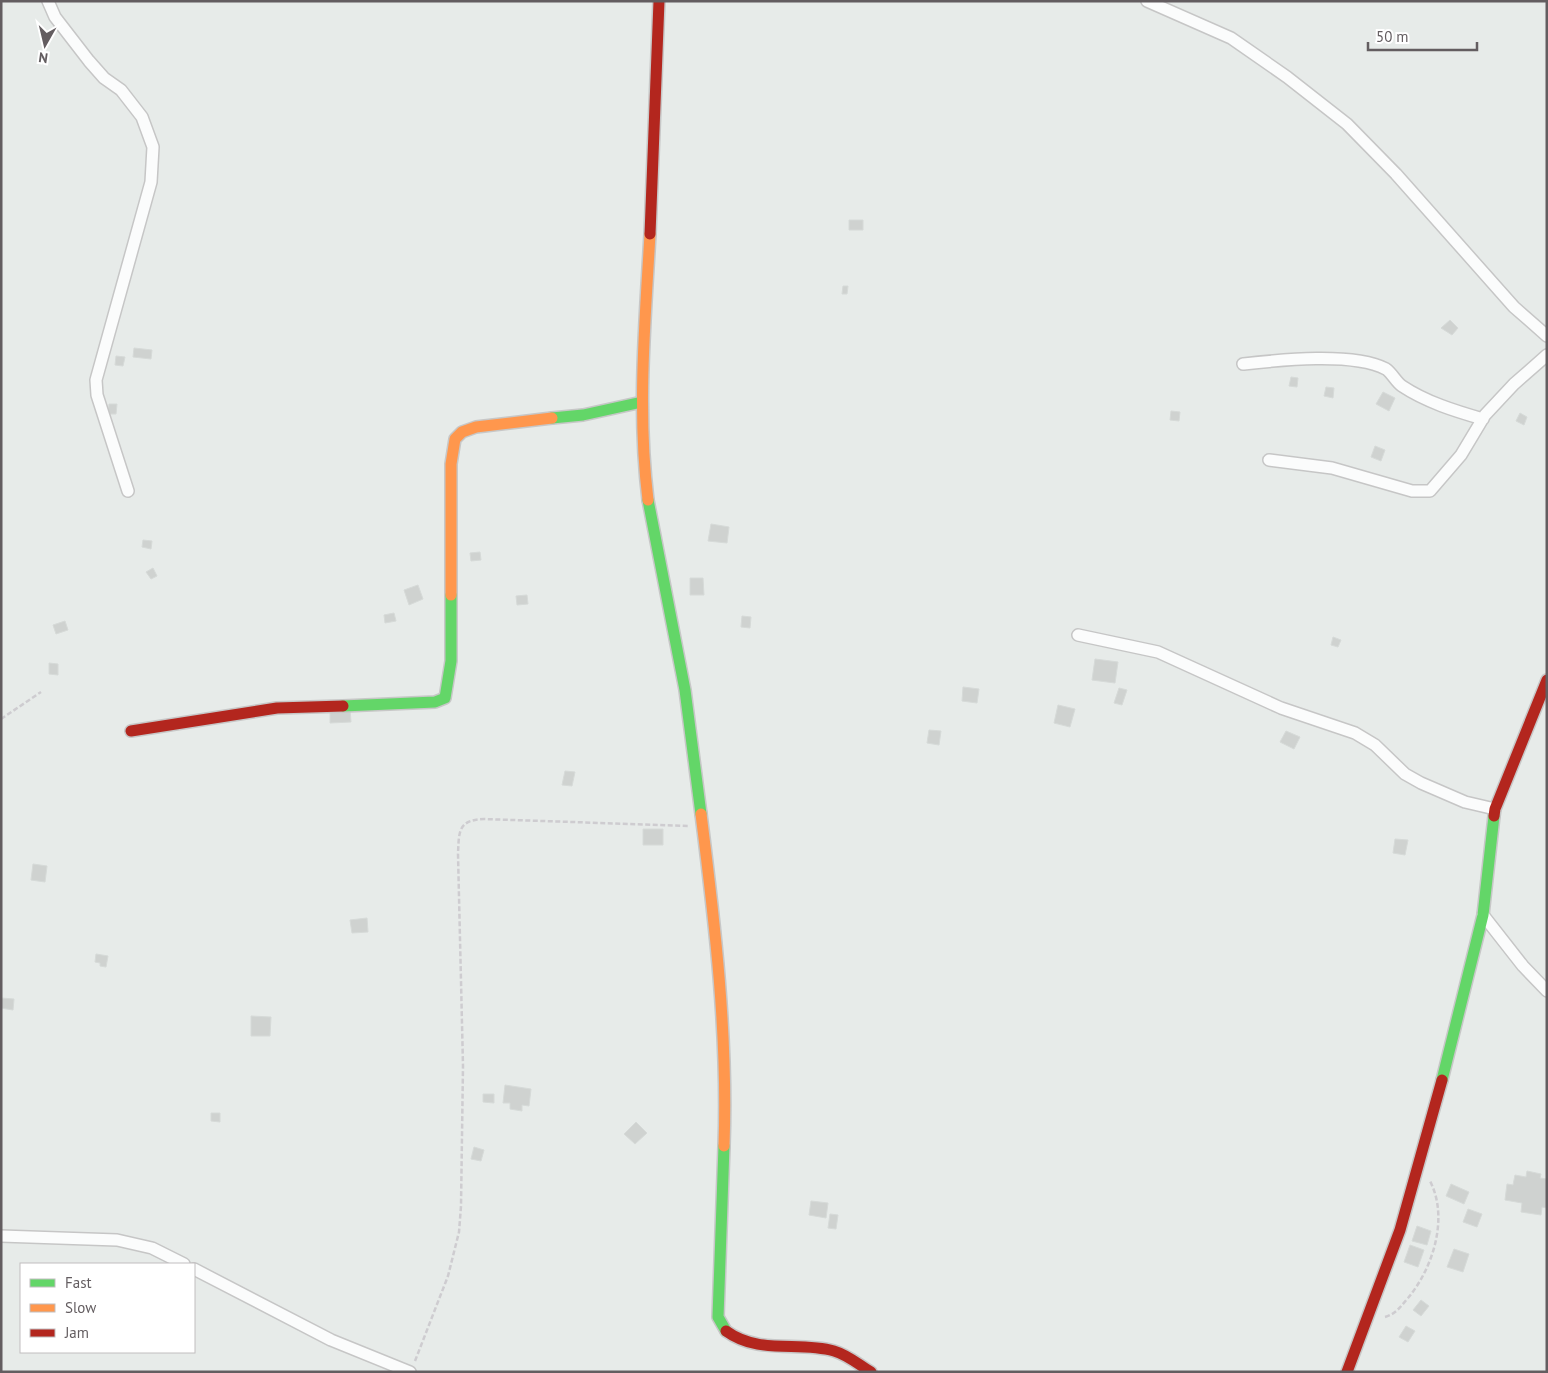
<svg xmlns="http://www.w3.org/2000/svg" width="1548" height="1373" viewBox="0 0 1548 1373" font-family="'PT Sans',sans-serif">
<rect width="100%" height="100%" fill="#e7ebe9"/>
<path fill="#cfd2d0" stroke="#d6dad8" d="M849,220H863V230H849Z
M843,286H848L847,294H842Z
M1450,320L1458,328L1452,335L1441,328Z
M134,348L152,350L151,359L133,357Z
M116,356L125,357L123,366L115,365Z
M1291,377L1298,378L1297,387L1289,386Z
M1326,387L1334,388L1333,398L1324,396Z
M1383,392L1395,398L1389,411L1376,404Z
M109,404H117L116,414H108Z
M1171,411L1180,412L1179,421L1170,420Z
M1520,413L1527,417L1524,425L1516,421Z
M1375,446L1385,450L1381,461L1371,457Z
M711,524L729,527L727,543L708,541Z
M143,540L152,541L151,549L142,547Z
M480,552L481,560L471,561L470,553Z
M153,568L157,576L151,579L146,572Z
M690,578H703L704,595H690Z
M418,585L423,599L409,605L404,590Z
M527,595L528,604L517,605L516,596Z
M394,613L396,621L385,623L384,615Z
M742,616L751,617L750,628L741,627Z
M65,621L68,630L56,634L53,625Z
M1333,637L1341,640L1338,647L1331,645Z
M1095,659L1118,662L1115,683L1092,680Z
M49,663L58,664V675L49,674Z
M963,687L979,689L977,703L962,701Z
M1119,688L1127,690L1122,705L1114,703Z
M1058,705L1075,709L1070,727L1054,723Z
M330,709H350L351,722L330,723Z
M929,730L941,731L939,745L927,743Z
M1286,731L1300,737L1294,749L1280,742Z
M565,771L575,772L572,786L562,785Z
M643,829H663V845H643Z
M1395,839L1408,840L1405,855L1393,853Z
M33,864L47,866L45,882L31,880Z
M367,918L368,932L352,933L350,920Z
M96,954L108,956L106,967L100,966V963L95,962Z
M1,998L14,999L13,1010L1,1008Z
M251,1016L271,1017L270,1036H251Z
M505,1085L531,1089L529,1106L522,1105V1111L510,1109V1103H503Z
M483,1094H494V1103L483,1102Z
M211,1113H220V1122L211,1121Z
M636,1122L647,1133L635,1144L624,1134Z
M474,1147L484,1150L481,1161L471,1159Z
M1527,1171L1541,1174L1540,1178L1547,1179V1208L1542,1207L1541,1215L1521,1212L1522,1203L1505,1200L1507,1184L1513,1185L1515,1175L1526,1177Z
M1451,1184L1469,1192L1464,1204L1446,1196Z
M811,1201L828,1203L826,1218L809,1215Z
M1468,1209L1482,1214L1477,1227L1463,1222Z
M830,1214L838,1215L836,1229L828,1228Z
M1417,1226L1431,1231L1427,1245L1412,1241Z
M1410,1245L1424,1250L1418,1267L1404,1262Z
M1454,1249L1469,1254L1463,1272L1447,1267Z
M1421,1300L1429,1306L1421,1316L1413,1310Z
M1406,1326L1415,1331L1408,1342L1399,1337Z"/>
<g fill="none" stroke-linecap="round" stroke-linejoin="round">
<g stroke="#c6c6c6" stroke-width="14">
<path id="street" d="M48,1L55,17L89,61L104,78L121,90L142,117L153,147L151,182L96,380L97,395L128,491
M1147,1L1231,38L1287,77L1347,124L1396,174L1514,307L1547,336
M1243,364C1280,360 1353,352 1386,369C1392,373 1396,382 1402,386C1426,402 1455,411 1483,419
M1269,460L1332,468L1412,491H1430L1461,455L1485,415L1514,384L1547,355
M1078,635L1158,652L1281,708L1355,733L1375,745L1405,774L1421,783L1465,802L1495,809
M1483,915L1523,966L1547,991
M1,1236L117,1240L152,1248L184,1264
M194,1269L331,1340L410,1372"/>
</g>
<g stroke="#c7c7c7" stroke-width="14">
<path id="fast" d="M552,418L583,415L642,402
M648,500L685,690L701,814
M343,706L435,702L445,698L451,661V595
M1442,1080L1483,915L1494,816
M724,1146L718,1317L726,1331"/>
</g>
<g stroke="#c7c7c7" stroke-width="14">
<path id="slow" d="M648,500C637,411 645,323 650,234
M451,595V464L455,439L462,432L476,427L552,418
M701,814C715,924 728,1035 724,1146"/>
</g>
<g stroke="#c7c7c7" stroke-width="14">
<path id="jam" d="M650,234L659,1
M131,731L277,708L343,706
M1494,816L1495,809L1547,680
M726,1331C759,1355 798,1341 834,1351C848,1355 859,1365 871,1372
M1347,1372L1400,1230L1442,1080"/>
</g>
<path stroke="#ceccd0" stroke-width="2.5" stroke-dasharray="5 2.5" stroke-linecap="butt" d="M1,719L41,692
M1385,1317C1396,1314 1401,1306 1408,1298C1433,1268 1449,1218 1430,1181
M415,1361L448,1276L459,1232L461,1206L463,1066L458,854C459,831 458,820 484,819L689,826"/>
<use href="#street" stroke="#fbfcfc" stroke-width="11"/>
<use href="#fast" stroke="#63d668" stroke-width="11"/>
<use href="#slow" stroke="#ff974d" stroke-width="11"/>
<use href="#jam" stroke="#b3261e" stroke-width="11"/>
</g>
<rect width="1548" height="1373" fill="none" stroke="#635d60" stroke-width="5"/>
<rect x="20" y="1263" width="175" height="90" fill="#ffffff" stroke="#c1bebf"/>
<rect x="30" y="1279" width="25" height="8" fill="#63d668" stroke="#c1bebf"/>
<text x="65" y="1288" font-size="15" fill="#635d60">Fast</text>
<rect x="30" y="1304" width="25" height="8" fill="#ff974d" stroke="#c1bebf"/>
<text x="65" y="1313" font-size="15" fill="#635d60">Slow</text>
<rect x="30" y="1329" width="25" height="8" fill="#b3261e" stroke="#c1bebf"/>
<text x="65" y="1338" font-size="15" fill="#635d60">Jam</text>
<g transform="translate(45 45) rotate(188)" stroke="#ffffff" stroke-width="4" paint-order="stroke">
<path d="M0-4L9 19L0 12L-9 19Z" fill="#635d60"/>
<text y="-8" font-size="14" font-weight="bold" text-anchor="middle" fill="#635d60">N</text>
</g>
<path d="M1368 42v8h109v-8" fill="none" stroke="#635d60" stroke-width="2.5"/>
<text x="1376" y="42" font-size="15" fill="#635d60" stroke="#ffffff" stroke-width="4" paint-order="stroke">50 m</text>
</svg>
